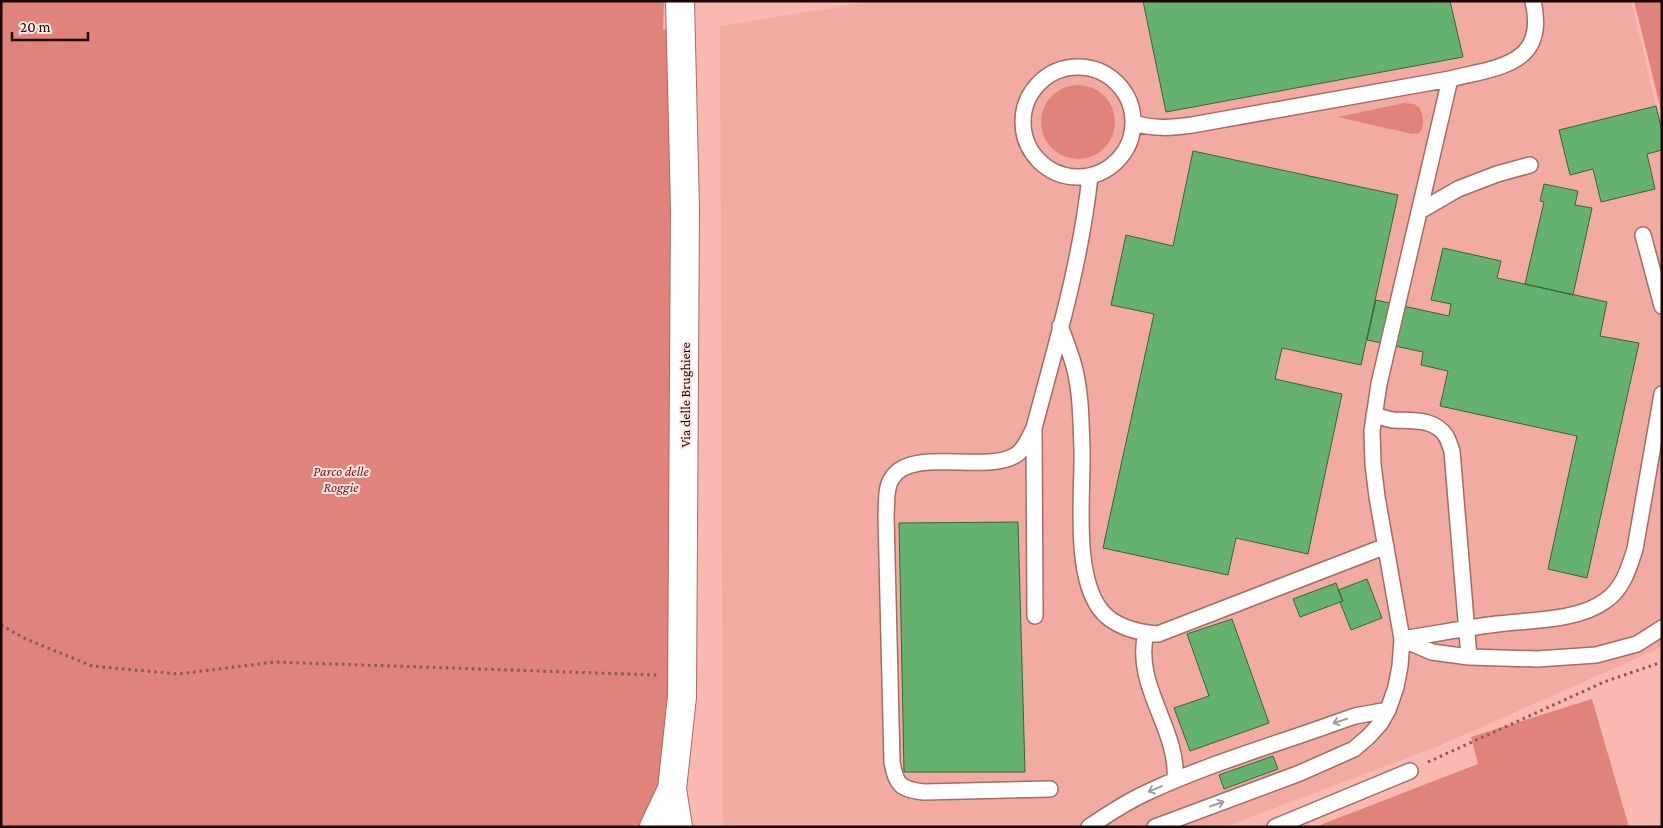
<svg xmlns="http://www.w3.org/2000/svg" width="1663" height="828" viewBox="0 0 1663 828" font-family="'Crimson Pro',serif">
<rect width="100%" height="100%" fill="#f9b9b1"/>
<path fill="#f2aba2" d="M876,1H1631L1662,131V647L1434,748L1224,827H723L720,26Z"/>
<path fill="#e0837a" d="M1,1H664L663,30L682,23L681,827H1Z
M1634,1H1662V114Z
M1041 122a37 37 0 1 1 74 0a37 37 0 1 1-74 0Z
M1404,103L1414,104L1420,108C1423,117 1426,125 1419,133L1412,134L1338,117Z
M1592,699L1629,827H1315L1478,764L1471,737Z"/>
<path fill="#64b26d" stroke="#39633e" d="M1143,1H1450L1463,57L1166,112Z
M1656,106L1662,131V150L1647,154L1655,189L1601,202L1593,169L1570,175L1559,130Z
M1193,151L1398,195L1361,365L1282,348L1275,379L1342,394L1308,554L1236,538L1228,575L1103,548L1154,314L1111,305L1126,235L1173,246Z
M1544,184L1578,191L1575,205L1592,208L1573,295L1525,284L1544,202L1540,201Z
M1443,248L1501,261L1497,278L1607,302L1600,336L1639,343L1587,578L1548,569L1577,436L1440,406L1448,371L1421,365L1423,352L1367,340L1376,300L1449,316L1451,304L1431,300Z
M1018,522L1025,772H904L899,523Z
M1367,579L1382,618L1351,630L1340,602L1343,601L1338,590Z
M1336,583L1343,601L1300,617L1293,599Z
M1232,619L1269,723L1190,751L1174,708L1209,696L1187,634Z
M1273,756L1278,769L1224,789L1219,775Z"/>
<g fill="none" stroke-linecap="round" stroke-linejoin="round">
<g stroke="#a56b64" stroke-width="18">
<path id="lane" d="M1023 122a55 55 0 1 1 110 0a55 55 0 1 1-110 0Z
M1450,79C1497,67 1548,66 1533,1
M1134,123C1154,129 1171,128 1192,125L1450,79L1379,384L1372,431L1373,464L1377,497L1402,639L1400,666L1396,687L1388,710L1380,724L1368,737L1354,749L1300,773L1155,827
M1420,211L1458,189L1497,174L1530,165
M1643,235L1662,306
M1060,326C1065,339 1070,352 1074,366C1081,392 1081,422 1082,449C1083,494 1073,573 1100,609C1112,626 1138,633 1158,634L1386,546
M1374,415C1381,417 1387,419 1393,420C1412,421 1434,418 1446,436C1449,441 1450,446 1452,451L1469,657
M1034,430L1035,616
M1146,633C1133,686 1179,729 1175,780
M1402,639C1434,634 1465,628 1497,624C1530,620 1578,621 1605,601C1623,589 1629,568 1635,549L1662,394
M1402,639L1432,652L1469,657L1537,659L1596,655L1637,644L1662,628
M1050,789L924,792C901,789 896,786 892,762L886,516C887,504 885,488 892,478C911,447 984,473 1014,456C1024,451 1029,438 1034,428C1056,345 1081,262 1090,176
M1089,827C1108,814 1128,801 1148,792C1208,764 1271,746 1332,724L1355,716L1388,710
M1275,827L1410,771"/>
</g>
<g stroke="#a56b64" stroke-width="30">
<path id="secondary" d="M654,827L672,789
M678,827L672,789L682,697L685,209L680,1"/>
</g>
<path stroke="#845b57" stroke-width="3" stroke-dasharray="2.5 4" stroke-linecap="butt" d="M1,625L26,639L92,666L178,674L275,662L657,675
M1428,762L1604,682L1662,662"/>
<use href="#lane" stroke="#fff" stroke-width="15"/>
<use href="#secondary" stroke="#fff" stroke-width="28"/>
</g>
<defs><path id="oneway-shaft" d="M-6 0H5M1.5-3L5.5 0L1.5 3" fill="none" stroke-width="1.6" stroke-linecap="round" stroke-linejoin="round" transform="scale(1.25)"/></defs>
<g stroke="#a49b9b">
<use href="#oneway-shaft" transform="translate(1340 721) rotate(162)"/>
<use href="#oneway-shaft" transform="translate(1155 789) rotate(157)"/>
<use href="#oneway-shaft" transform="translate(1217 804) rotate(-19)"/>
</g>
<g text-anchor="middle" stroke-width="4" stroke-linejoin="round" paint-order="stroke">
<g font-size="14" fill="#1b0605" stroke="#fbe7e4">
<text transform="translate(685 395) rotate(-90)" y="5">Via delle Brughiere</text>
</g>
<g font-size="14" font-style="italic" fill="#880a11" stroke="#fbe7e4">
<text x="341" y="476">Parco delle<tspan x="341" dy="16">Roggie</tspan></text>
</g>
</g>
<rect width="1663" height="828" fill="none" stroke="#1b0605" stroke-width="5"/>
<path d="M12 32v8h76v-8" fill="none" stroke="#1b0605" stroke-width="2.5"/>
<text x="20" y="32" font-size="15" fill="#1b0605" stroke="#fbe7e4" stroke-width="4" paint-order="stroke">20 m</text>
</svg>
